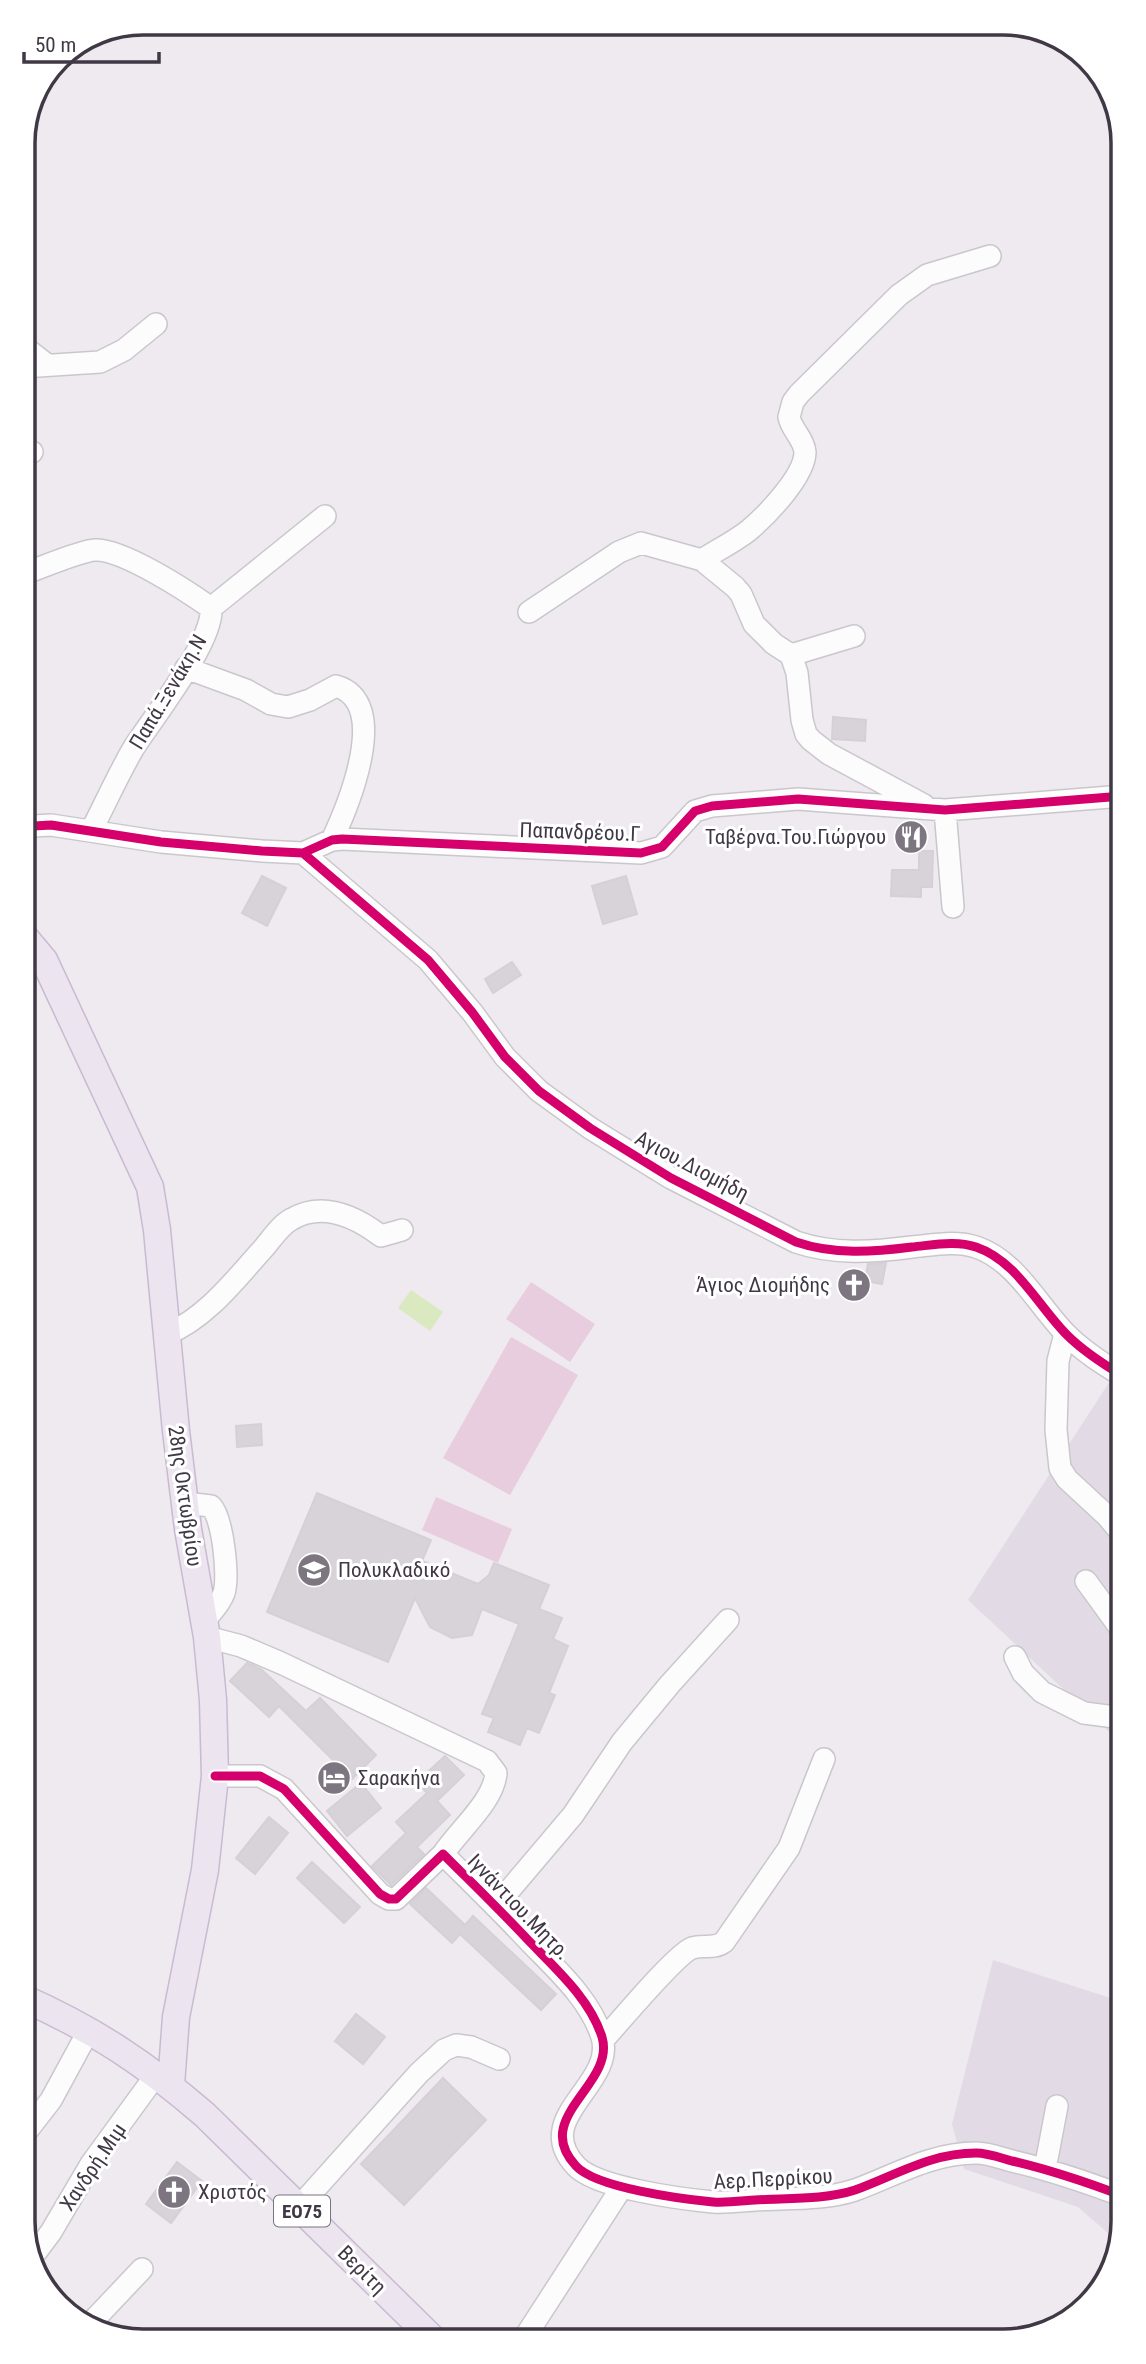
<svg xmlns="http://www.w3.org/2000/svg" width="1146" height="2364" viewBox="0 0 1146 2364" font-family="'Roboto Condensed',sans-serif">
<rect width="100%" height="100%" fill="#eeeaf0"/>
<path fill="#e2dbe6" d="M1123,1361V1745L968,1600Z
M993,1960L1123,2002V2222L1117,2241L1078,2207L964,2169L952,2124Z"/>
<path fill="#e8cdde" d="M531,1282L595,1324L570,1362L506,1319Z
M511,1337L578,1375L510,1495L443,1458Z
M436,1497L512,1529L498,1563L422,1530Z"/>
<path fill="#dae9c0" d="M411,1290L443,1312L430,1331L398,1308Z"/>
<path fill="#d7d3d9" stroke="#d5d0d8" stroke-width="2" d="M833,717L866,720L865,741L832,739Z
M919,851H933L932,887H921V897L891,896L892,870H919Z
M262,876L286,888L267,926L242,913Z
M626,876L637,914L603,924L592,886Z
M512,962L521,975L493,993L485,979Z
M886,1263L882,1284L865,1281L868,1264Z
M261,1424L262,1445L237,1447L236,1426Z
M317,1493L431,1540L422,1561L478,1584L489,1575L494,1563L549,1585L539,1609L562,1618L553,1639L568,1646L549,1693L555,1695L539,1733L527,1728L520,1745L488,1732L494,1718L482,1714L519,1624L482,1609L472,1635L452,1638L430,1627L415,1598L388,1662L267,1612Z
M247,1663L261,1669L306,1711L320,1698L376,1755L352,1779L279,1706L269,1717L230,1681Z
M445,1756L464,1775L437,1801L450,1815L417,1847L424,1854L391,1885L372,1866L406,1833L396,1822L427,1793L417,1782Z
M361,1783L381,1808L347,1836L327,1811Z
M269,1817L288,1833L255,1874L236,1858Z
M312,1862L360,1907L344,1923L297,1878Z
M426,1888L465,1925L473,1916L556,1994L541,2010L460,1934L452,1943L410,1904Z
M356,2014L385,2037L363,2064L335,2041Z
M443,2078L486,2120L404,2205L361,2164Z
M177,2162L202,2181L171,2223L146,2204Z"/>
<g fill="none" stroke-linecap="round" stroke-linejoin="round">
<g stroke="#cac7cc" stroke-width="24">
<path id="minor" d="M23,346L46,364
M23,367L100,362L124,350L156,324
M23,449L32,452
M702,560C717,550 734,542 748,531C766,516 805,476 805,452C804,439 791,429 789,417L793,402L799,394L899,295L927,275L990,256
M23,574C41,568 79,551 95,550C123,549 187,591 211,608C214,641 152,719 133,749C118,775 105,804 91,831
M211,608L325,516
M529,612L619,552L641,543L702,560L735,587L741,594L754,624L774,644L791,655L797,673L802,720L806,734L811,740L829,754L924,805
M791,655L854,636
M186,668L246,690L271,704L288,707L310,700L336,686C392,702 348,806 332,840
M945,810L953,907
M23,831L34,826L51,825L161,842L262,851L303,853L332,840L342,839L641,853L662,847L695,811L712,806L798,799L945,810L1123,796
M303,853L428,960L472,1012L505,1057L539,1091L590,1128L671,1178L796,1242C834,1255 873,1252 912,1247C933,1245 956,1240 976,1247C1017,1261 1038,1306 1067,1335C1084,1352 1103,1364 1123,1376
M167,1334C205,1319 235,1280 262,1250C271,1240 280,1225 292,1219C323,1201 356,1217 381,1236L402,1230
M1065,1334L1058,1361L1056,1430L1060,1468L1067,1479L1107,1516L1123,1535
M185,1503L211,1506C223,1518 229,1577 224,1593C220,1604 212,1612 205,1620
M1086,1581L1123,1632
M207,1637L241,1646L281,1663L487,1761L496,1773C494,1801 459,1830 443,1854
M1015,1657L1023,1673L1042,1692L1084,1713L1123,1718
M215,1776H260L284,1789L380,1894L389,1899H396L443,1854C472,1883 501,1911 529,1941C556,1969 590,1999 602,2037C616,2085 530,2117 576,2166C596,2188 682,2199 713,2202C726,2203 741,2201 755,2200C787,2198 825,2200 855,2190C896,2175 931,2153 976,2153C988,2153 1001,2158 1012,2161C1051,2170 1086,2182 1123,2196
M496,1906L573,1815L622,1742L670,1684L728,1620
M603,2040C619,2023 675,1955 692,1948C704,1944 713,1950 724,1942L789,1848L824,1759
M23,2136L51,2100L89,2030
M1045,2169L1057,2106
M299,2207L419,2073L444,2050L456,2045L471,2047L499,2059
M30,2260L51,2232L91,2164L156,2075
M89,2325L142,2269
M525,2337L622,2187"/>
</g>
<g stroke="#c9bad1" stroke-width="29">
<path id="major" d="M23,935L44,960L150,1187L157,1230L176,1431L188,1529L207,1637L213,1700L215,1776L205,1870L176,2017L171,2085
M23,1998C95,2030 146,2064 205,2115L432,2338"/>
</g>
<use href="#minor" stroke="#fcfcfd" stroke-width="21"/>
<use href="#major" stroke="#ece5f0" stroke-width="26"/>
<g stroke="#fff" stroke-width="13">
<path id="cycleway" d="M23,831L34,826L51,825L161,842L262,851L303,853L332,840L342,839L641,853L662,847L695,811L712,806L798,799L945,810L1123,796
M303,853L428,960L472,1012L505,1057L539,1091L590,1128L671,1178L796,1242C834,1255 873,1252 912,1247C933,1245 956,1240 976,1247C1017,1261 1038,1306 1067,1335C1084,1352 1103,1364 1123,1376
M215,1776H260L284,1789L380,1894L389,1899H396L443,1854C472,1883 501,1911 529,1941C556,1969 590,1999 602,2037C616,2085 530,2117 576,2166C596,2188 682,2199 713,2202C726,2203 741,2201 755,2200C787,2198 825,2200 855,2190C896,2175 931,2153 976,2153C988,2153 1001,2158 1012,2161C1051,2170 1086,2182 1123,2196"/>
</g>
<use href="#cycleway" stroke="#d6006c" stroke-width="9"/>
</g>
<defs>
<g id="restaurant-disc" transform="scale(1.75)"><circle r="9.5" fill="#7d7681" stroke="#fff"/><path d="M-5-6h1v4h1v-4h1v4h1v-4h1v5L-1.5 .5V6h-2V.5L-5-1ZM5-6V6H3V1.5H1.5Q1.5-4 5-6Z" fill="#fff"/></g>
<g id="church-disc" transform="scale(1.75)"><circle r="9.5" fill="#7d7681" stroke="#fff"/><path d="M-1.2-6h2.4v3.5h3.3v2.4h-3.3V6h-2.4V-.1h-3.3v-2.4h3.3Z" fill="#fff"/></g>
<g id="school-disc" transform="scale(1.75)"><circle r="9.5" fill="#7d7681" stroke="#fff"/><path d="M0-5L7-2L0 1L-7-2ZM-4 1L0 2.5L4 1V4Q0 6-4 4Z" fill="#fff"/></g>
<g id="hotel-disc" transform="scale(1.75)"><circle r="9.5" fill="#7d7681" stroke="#fff"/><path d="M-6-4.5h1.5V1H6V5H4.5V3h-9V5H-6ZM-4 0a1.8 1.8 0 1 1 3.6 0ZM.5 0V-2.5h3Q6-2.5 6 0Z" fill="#fff"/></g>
</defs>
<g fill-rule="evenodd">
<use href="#restaurant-disc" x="911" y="837"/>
<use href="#church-disc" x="854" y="1285"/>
<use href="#school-disc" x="314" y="1570"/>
<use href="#hotel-disc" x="334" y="1778"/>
<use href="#church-disc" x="174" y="2192"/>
</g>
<g text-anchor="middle" stroke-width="6" stroke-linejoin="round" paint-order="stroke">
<rect fill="#fff" stroke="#79747d" stroke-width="2" x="274" y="2195.5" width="56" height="31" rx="5"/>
<g font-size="19" font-weight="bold" fill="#403845">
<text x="302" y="2218">ΕΟ75</text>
</g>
<g font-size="21" fill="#403845" stroke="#fff">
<text transform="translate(168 692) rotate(-59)" y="7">Παπά.Ξενάκη.Ν</text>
<text transform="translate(580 832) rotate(2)" y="7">Παπανδρέου.Γ</text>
<text transform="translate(692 1166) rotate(28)" y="7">Αγιου.Διομήδη</text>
<text transform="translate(185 1496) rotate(82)" y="7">28ης Οκτωβρίου</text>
<text transform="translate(519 1907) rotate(46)" y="7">Ιγνάντιου.Μητρ.</text>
<text transform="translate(93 2167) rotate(-56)" y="7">Χανδρή.Μιμ</text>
<text transform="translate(773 2179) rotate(-3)" y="7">Αερ.Περρίκου</text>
<text transform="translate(362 2270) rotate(45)" y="7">Βερίτη</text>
</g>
<g font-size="21" fill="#403845" stroke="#fff" text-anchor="start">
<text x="886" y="844" text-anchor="end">Ταβέρνα.Του.Γιώργου</text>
<text x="830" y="1292" text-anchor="end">Άγιος Διομήδης</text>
<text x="338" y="1577">Πολυκλαδικό</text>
<text x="358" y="1785">Σαρακήνα</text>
<text x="198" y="2199">Χριστός</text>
</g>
</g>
<path d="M0 0H1146V2364H0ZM143 35H1003A108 108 0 0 1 1111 143V2221A108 108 0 0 1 1003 2329H143A108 108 0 0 1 35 2221V143A108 108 0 0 1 143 35Z" fill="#fff" fill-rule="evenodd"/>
<path fill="none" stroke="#403845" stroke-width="3.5" d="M143 35H1003A108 108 0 0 1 1111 143V2221A108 108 0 0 1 1003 2329H143A108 108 0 0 1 35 2221V143A108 108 0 0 1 143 35Z"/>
<path d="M24 52v10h135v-10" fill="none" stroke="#403845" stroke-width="3.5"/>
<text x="35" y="52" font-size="21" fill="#403845" stroke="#ffffff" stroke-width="5" paint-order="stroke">50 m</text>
</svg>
